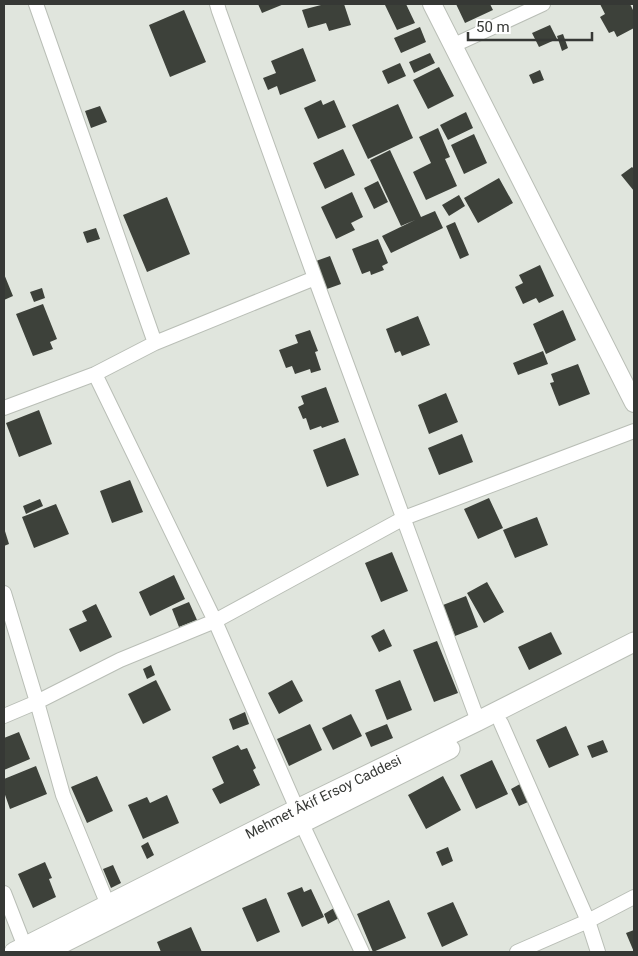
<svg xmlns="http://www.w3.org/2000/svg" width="638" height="956" viewBox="0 0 638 956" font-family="Roboto,sans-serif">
<rect width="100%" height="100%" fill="#e0e5dd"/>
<path fill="#3d413a" d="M258,4H284L262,13Z
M320,4H344L351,25L329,31L326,23L308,28L302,10L321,5Z
M388,4H406L415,23L397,30L385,5Z
M456,4H490L493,10L465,23Z
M600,4H630L634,12V28L617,37L614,31L609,33L600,17L605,14Z
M184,10L206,62L170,77L149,25Z
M550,25L557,39L539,47L532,33Z
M420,27L426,42L401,53L394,38Z
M563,34L568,48L562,51L557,36Z
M303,48L316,81L280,95L277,86L268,90L263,78L276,73L271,61Z
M430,53L435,63L414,73L409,62Z
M400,63L406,76L388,84L382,71Z
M439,67L454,96L428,109L413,80Z
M540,70L544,80L533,84L529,75Z
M321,100L323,105L334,100L346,127L318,139L304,108Z
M398,104L413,138L368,159L352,125Z
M100,106L107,122L91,128L85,111Z
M466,112L473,128L448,140L440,125Z
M438,128L450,157L445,159L457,186L426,200L413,172L431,163L419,137Z
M474,134L487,163L464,174L451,145Z
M343,149L355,175L325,189L313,163Z
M390,150L421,217L435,211L443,228L391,253L382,236L415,220L401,226L370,160Z
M632,167L634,169V191L621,175Z
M499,178L513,203L478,223L464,198Z
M378,181L388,202L374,209L364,188Z
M352,192L363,217L351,223L355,230L336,239L321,207Z
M459,195L465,206L449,216L442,205Z
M167,197L190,254L147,272L123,215Z
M455,222L469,255L460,259L446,226Z
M96,228L100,239L87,243L83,232Z
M378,239L388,263L382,266L384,270L371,275L370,271L362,274L352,249Z
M330,256L341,284L327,289L316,261Z
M540,265L554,296L539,303L536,298L523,304L515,287L523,283L519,275Z
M4,274L13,296L4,300Z
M42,288L45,298L34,302L30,292Z
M43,304L57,339L50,342L53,349L33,356L16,314Z
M563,310L576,340L546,354L533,324Z
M418,316L430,345L402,356L400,351L395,353L386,329Z
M310,330L318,351L315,352L321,370L311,373L310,369L295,374L292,366L286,368L279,350L298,343L295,335Z
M543,351L548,364L518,375L513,363Z
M578,364L590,394L559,406L550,383L554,382L551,374Z
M326,387L339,422L322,428L321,426L310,430L306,418L303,419L298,407L304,404L301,396Z
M446,393L458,422L429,434L418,405Z
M39,410L52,444L19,457L6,423Z
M462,434L473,462L439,475L428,448Z
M345,438L359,475L327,487L313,450Z
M130,480L143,512L112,523L100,491Z
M489,498L503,528L478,539L464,509Z
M40,499L43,506L26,514L23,506Z
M56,504L69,534L34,548L22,517Z
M537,517L548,545L515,558L503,530Z
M4,528L9,544L4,546Z
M392,552L408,591L381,602L365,563Z
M174,575L185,599L150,616L139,592Z
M487,582L504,612L484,623L467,593Z
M466,596L478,627L455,636L443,605Z
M189,602L197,620L179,627L172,609Z
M96,604L112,637L80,652L69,629L87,621L82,611Z
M384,629L392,646L379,652L371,636Z
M551,632L562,654L529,670L518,647Z
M437,641L458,693L434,702L413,650Z
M151,665L155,675L147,679L143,669Z
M156,680L171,710L143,724L128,694Z
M292,680L303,701L279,714L268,693Z
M400,680L412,710L387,720L375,690Z
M245,712L249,724L233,730L229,719Z
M351,714L362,736L333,750L322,728Z
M310,724L322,750L289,766L277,739Z
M387,724L393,738L371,747L365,733Z
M566,726L579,755L549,768L536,740Z
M19,732L30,759L4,770V738Z
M603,740L608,752L592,758L587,746Z
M238,745L241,750L247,748L256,768L253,770L260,785L220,804L212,789L224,783L212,757Z
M492,760L508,794L476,809L460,775Z
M36,766L47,794L10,809L4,792V779Z
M97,776L113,811L87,823L71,787Z
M443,776L461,810L426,829L408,795Z
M520,784L528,802L519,806L511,789Z
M167,795L179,823L143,839L128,805L147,797L150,803Z
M148,842L154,855L147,859L141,846Z
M448,847L453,861L442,866L436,852Z
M45,862L52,878L49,879L56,897L33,908L18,874Z
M113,865L121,883L111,888L103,869Z
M302,887L304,892L311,889L324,917L302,927L287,893Z
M266,898L280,932L257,942L242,908Z
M389,900L406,938L373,952L357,914Z
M453,902L468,935L442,947L427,913Z
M334,908L339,918L328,924L324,914Z
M191,927L202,952H161L157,942Z
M634,930V952L626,933Z"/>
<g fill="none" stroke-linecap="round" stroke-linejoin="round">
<g stroke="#b9beb6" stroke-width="16">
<path id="minor" d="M36,4L155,343
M217,4L219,11L315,278L478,721
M454,45L543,4
M95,374L215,621L297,809
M4,408L95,374L155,343L315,278
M4,593L37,702L63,795L108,905
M4,716L37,702L120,660L215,621L404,518L634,431
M501,723L588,921L598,952
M302,824L362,952
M4,893L25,947
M517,952L588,921L634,897"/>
</g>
<g stroke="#b9beb6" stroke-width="20">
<path id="tertiary" d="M432,4L634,403"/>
</g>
<g stroke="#b9beb6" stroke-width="21">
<g id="secondary">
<path id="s1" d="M14,952L297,809L478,721L634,642"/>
<path d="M45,952L450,749"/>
</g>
</g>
<use href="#minor" stroke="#fff" stroke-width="14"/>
<use href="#tertiary" stroke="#fff" stroke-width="18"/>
<use href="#secondary" stroke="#fff" stroke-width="19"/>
</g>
<g text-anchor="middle" stroke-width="5" stroke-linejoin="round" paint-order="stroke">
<g font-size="14" fill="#363835" stroke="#fff">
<text dy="5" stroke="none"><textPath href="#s1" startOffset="346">Mehmet Âkif Ersoy Caddesi</textPath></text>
</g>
</g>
<rect width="638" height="956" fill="none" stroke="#363835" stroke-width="10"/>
<path d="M468 32v8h124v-8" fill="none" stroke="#363835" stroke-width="2.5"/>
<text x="476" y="32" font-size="15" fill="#363835" stroke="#ffffff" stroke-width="4" paint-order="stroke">50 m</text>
</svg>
